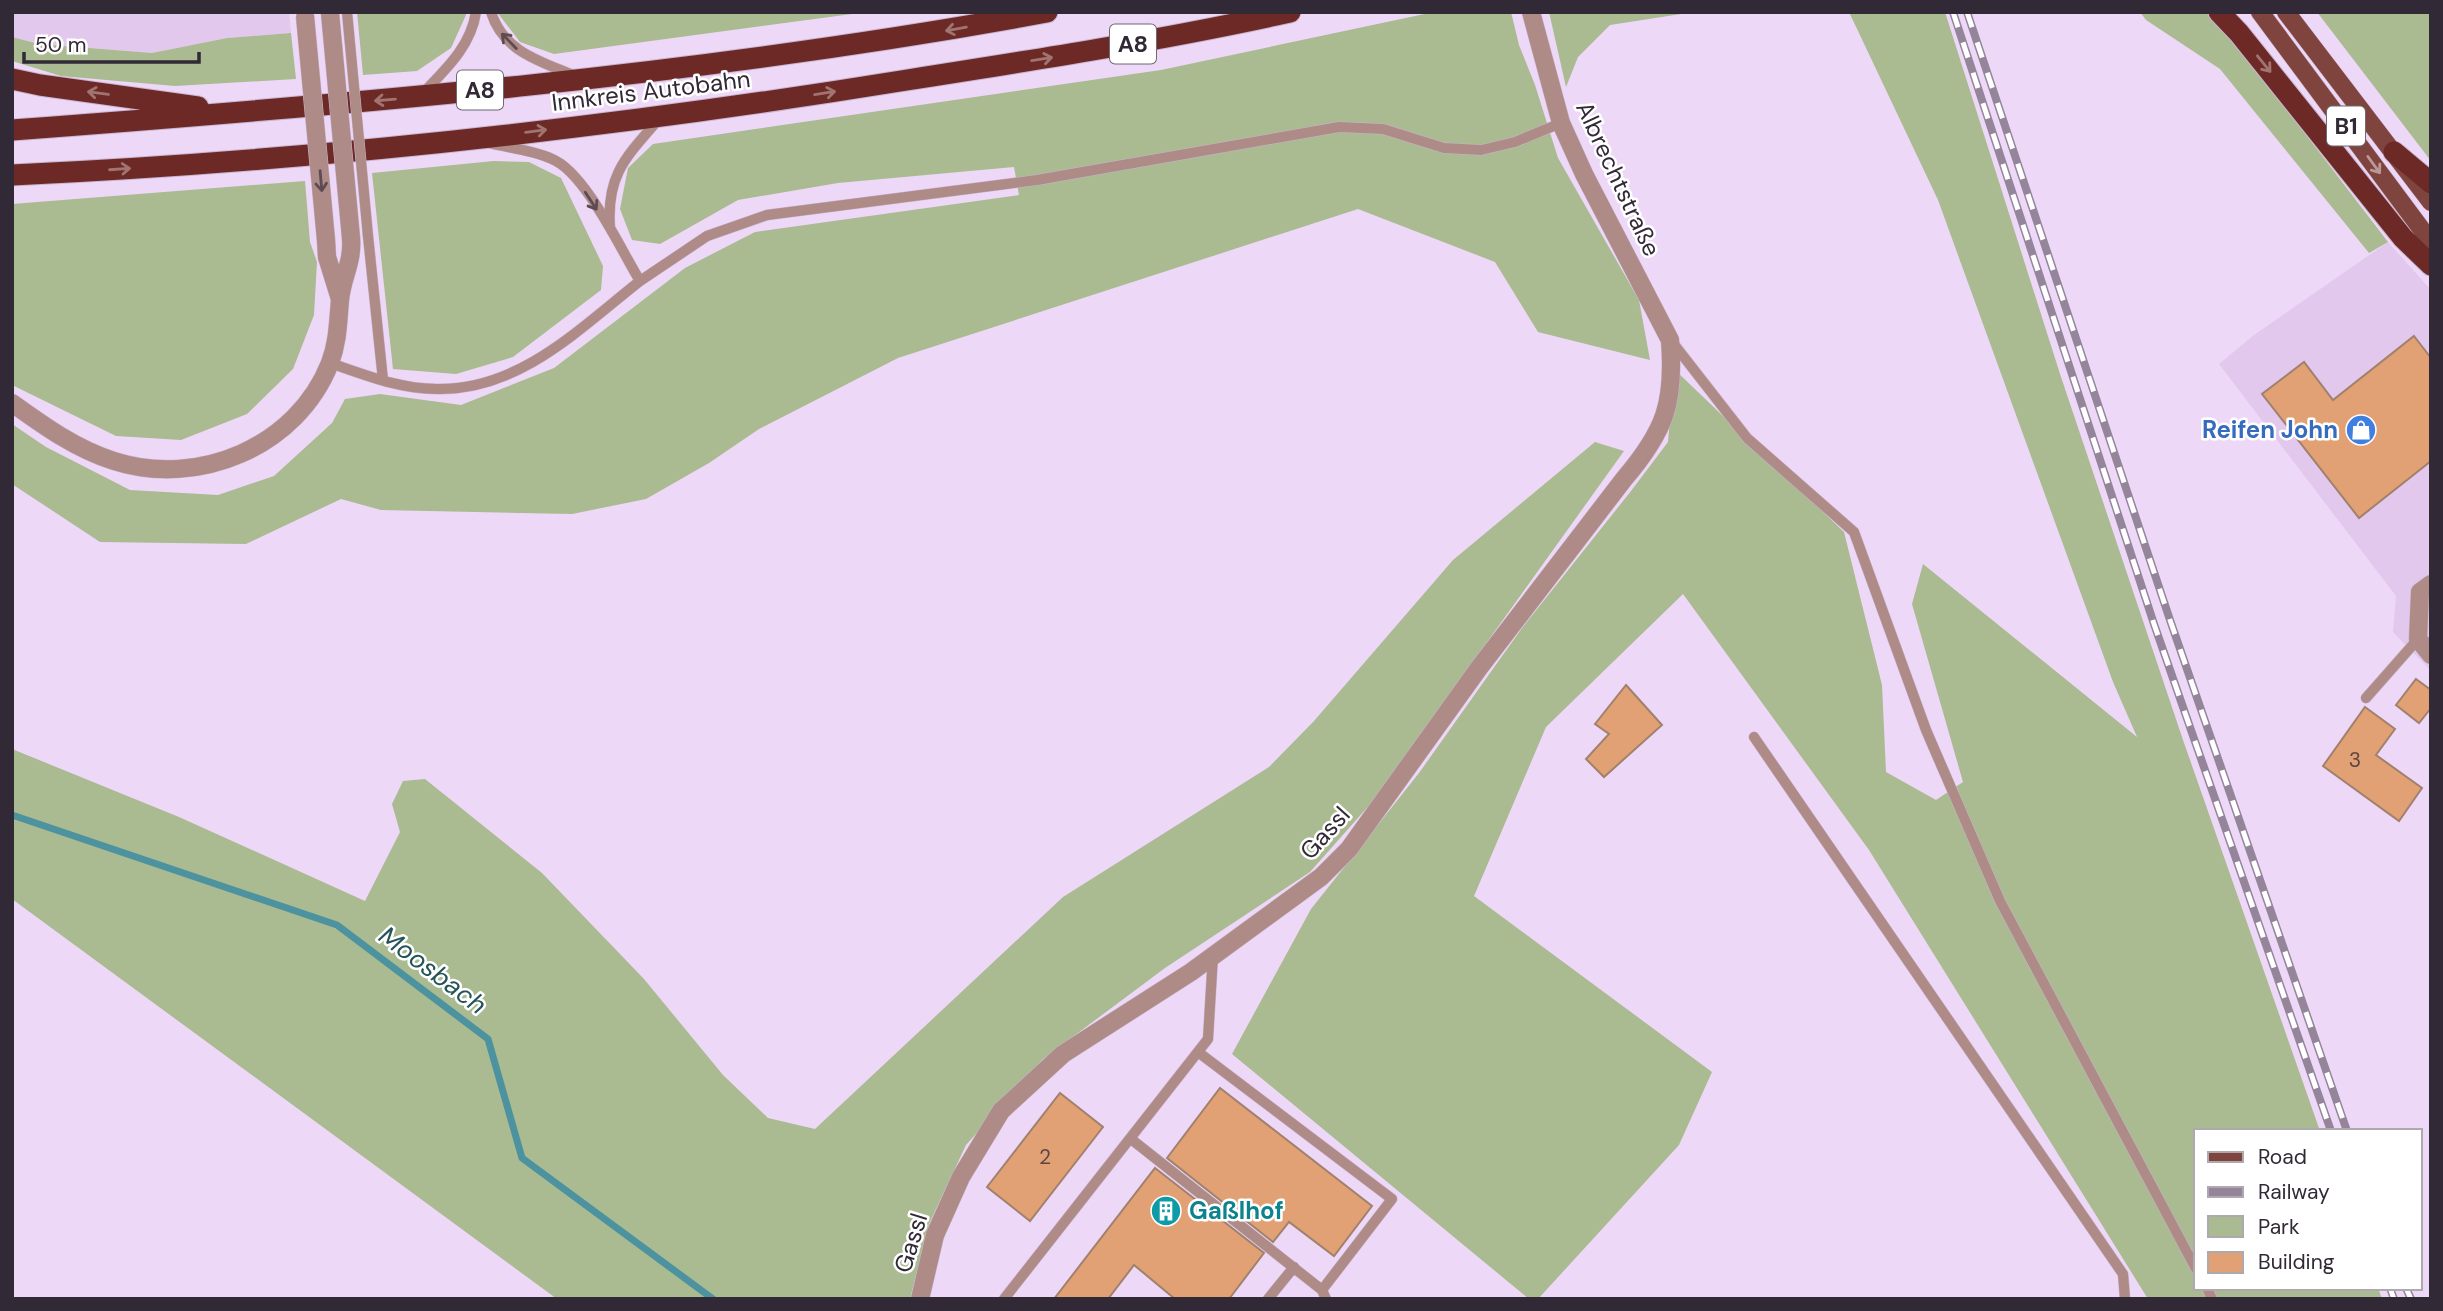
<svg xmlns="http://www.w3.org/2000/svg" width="2443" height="1311" viewBox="0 0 2443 1311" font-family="'DM Sans',sans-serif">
<rect width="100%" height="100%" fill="#eed8f7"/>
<path fill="#e2c8ec" d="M12,12H289L291,33L227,38L152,53L39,44L12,37Z
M2388,242L2431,290V671L2393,632L2396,596L2219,364L2254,335Z"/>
<path fill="#aaba91" d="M357,12H465L466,15L451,48L417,71L363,75Z
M497,12H867L554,54L520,42Z
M1434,12H1511L1519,45L1535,85L1558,158L1639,300L1650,360L1538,332L1495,262L1358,209L898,358L759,429L709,463L646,499L572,514L381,510L341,499L246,544L100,542L12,484V424L46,447L130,490L218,495L274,476L332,423L345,399L380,394L461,405L554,368L685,268L755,232L1019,195L1014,167L838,183L738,200L660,244L632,240L620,209L628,168L653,144L1161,70Z
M1549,12H1694L1610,25L1578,57L1566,87Z
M1849,12H1945L2060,374L2183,740L2320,1131H2196V1288H2378L2382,1299H2148L1869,850L1683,594L1546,727L1474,896L1712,1072L1679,1145L1538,1299H1529L1232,1054L1311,909L1419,773L1522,628L1631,491L1668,442L1674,369L1844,532L1882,685L1886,772L1936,800L1963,782L1912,604L1923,564L2137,737L2113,682L1938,200Z
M2140,12H2206L2238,46L2388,242L2369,253L2220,69L2146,20Z
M2317,12H2431V161Z
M291,33L296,79L175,86L61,76L12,61V37L39,44L152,53L227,38Z
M494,161L529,162L561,178L603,266L601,290L513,357L456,374L393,369L372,173Z
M305,181L310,242L317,262L314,315L293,369L247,414L181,440L116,436L12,385V204Z
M1595,442L1624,451L1373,801L1310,872L1165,968L1043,1059L966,1145L929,1224L910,1299H557L12,899V749L179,817L365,901L400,832L392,804L403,781L425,779L542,873L644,979L723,1075L768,1118L815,1129L1063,897L1269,767L1314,721L1453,560Z"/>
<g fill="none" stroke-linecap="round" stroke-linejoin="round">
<path stroke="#4c939f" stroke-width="7" d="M12,815L337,925L488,1039L522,1158L713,1299"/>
</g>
<path fill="#e2a174" stroke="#a0816d" stroke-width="2" d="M2414,336L2431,358V461L2359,518L2262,394L2304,362L2333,400Z
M2416,679L2431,690V708L2419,723L2396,705Z
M1626,685L1662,725L1604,777L1586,759L1609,734L1595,724Z
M2365,707L2395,729L2376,755L2422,788L2399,821L2323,766Z
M1220,1088L1372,1206L1334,1256L1289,1222L1273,1242L1167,1158Z
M1060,1093L1103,1127L1030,1221L987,1187Z
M1155,1168L1264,1253L1229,1299H1175L1134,1265L1108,1299H1054Z"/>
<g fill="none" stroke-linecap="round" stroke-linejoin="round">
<g stroke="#c8b5d0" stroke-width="11">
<path id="service" d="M491,12C503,51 539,61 573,75
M424,92C446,69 471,46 476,12
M610,228C606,175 626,157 659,119
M368,236L383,380
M640,281L707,236L767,215L1037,180L1339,127L1383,129L1444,148L1481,150L1515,142L1561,123
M1673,343L1747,438L1854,532L1926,730L2000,901L2196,1269
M330,363C365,375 402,390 440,389C521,389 580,328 640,281C621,250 585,172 552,159C533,150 509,148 489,143
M2366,698L2418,639
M1754,737L2123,1274L2125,1299
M1198,1052L1392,1199L1322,1290L1326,1299
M1131,1139L1322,1290
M2207,1288L2212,1299
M1004,1299L1208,1039L1213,955
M1268,1299L1294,1267"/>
</g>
<g stroke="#c8b5d0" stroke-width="19">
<path id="minor" d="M2431,584L2420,592L2418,639L2431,655"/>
</g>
<g stroke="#c8b5d0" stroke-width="19">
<path id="tertiary" d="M326,240L327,257L340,299
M12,403C44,426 76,449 114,461C198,488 297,447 330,363C338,342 338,322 340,300C342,277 353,263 351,238
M920,1299L935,1235L961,1177L1001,1111L1063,1054L1191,972L1321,877L1349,849L1479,668L1624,479C1665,431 1675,403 1670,340L1584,174L1561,123L1531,12"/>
</g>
<g stroke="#c8b5d0" stroke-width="19">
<path id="primary" d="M2260,12L2431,242
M2286,12L2431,202"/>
</g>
<g stroke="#c8b5d0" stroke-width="23">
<path id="motorway" d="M2219,12L2239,33L2403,238L2431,265
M12,79L40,85L198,107
M12,130C359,104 705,75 1047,12
M2394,152L2431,183
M12,175C312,161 611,128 907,80C1035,60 1163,40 1290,12"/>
</g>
<use href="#service" stroke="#af8b87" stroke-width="10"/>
<use href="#minor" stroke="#af8b87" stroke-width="18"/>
<use href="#tertiary" stroke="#af8b87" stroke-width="18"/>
<use href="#primary" stroke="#80443e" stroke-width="18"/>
<use href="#motorway" stroke="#6d2925" stroke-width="21"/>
<g stroke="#94859b" stroke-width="8">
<path id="rail" d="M1953,12L2154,624L2331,1131
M1967,12L2170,620L2347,1131
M2390,1288L2394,1299
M2406,1288L2411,1299"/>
</g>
<use href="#rail" stroke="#fff" stroke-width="5" stroke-dasharray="16" stroke-linecap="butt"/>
<g stroke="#c8b5d0" stroke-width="11" stroke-linecap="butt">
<path id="service-bridge" d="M347,12L368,236"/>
</g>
<g stroke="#c8b5d0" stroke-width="19" stroke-linecap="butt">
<path id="tertiary-bridge" d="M330,13L351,238
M305,16L326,240"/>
</g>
<use href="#service-bridge" stroke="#af8b87" stroke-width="10"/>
<use href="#tertiary-bridge" stroke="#af8b87" stroke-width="18"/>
</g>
<defs><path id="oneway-shaft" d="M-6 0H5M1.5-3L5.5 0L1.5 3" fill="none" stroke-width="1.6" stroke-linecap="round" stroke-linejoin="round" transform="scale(1.75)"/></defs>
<g stroke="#a07471">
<use href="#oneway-shaft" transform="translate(956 29) rotate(170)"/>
<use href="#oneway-shaft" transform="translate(1042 59) rotate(-9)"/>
<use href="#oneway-shaft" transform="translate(2264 64) rotate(51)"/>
<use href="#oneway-shaft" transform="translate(98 93) rotate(-172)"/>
<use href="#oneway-shaft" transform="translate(825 93) rotate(-9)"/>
<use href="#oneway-shaft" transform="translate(385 100) rotate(175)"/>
<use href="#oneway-shaft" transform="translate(536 131) rotate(-7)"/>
<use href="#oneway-shaft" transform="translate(120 169) rotate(-4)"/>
</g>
<g stroke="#5d4b52">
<use href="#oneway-shaft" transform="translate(509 41) rotate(-134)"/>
<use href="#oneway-shaft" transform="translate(321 181) rotate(85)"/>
<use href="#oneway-shaft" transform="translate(591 201) rotate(57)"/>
</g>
<use stroke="#b99895" href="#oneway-shaft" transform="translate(2374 165) rotate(54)"/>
<defs>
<g id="shop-disc" transform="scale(1.575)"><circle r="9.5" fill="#3f7fe0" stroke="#fff"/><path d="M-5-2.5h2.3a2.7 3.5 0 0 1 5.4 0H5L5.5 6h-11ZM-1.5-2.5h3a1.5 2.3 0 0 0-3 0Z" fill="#fff"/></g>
<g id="building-disc" transform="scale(1.575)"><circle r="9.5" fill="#0f9aa8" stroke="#fff"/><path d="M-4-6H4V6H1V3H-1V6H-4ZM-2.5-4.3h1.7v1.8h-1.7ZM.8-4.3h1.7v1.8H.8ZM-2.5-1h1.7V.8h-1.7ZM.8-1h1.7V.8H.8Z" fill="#fff"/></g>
</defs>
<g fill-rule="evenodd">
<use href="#shop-disc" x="2361" y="430"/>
<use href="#building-disc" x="1166" y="1211"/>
</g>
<g text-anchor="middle" stroke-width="5" stroke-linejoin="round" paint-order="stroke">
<g font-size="21" fill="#5d4745">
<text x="2355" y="767">3</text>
<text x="1045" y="1164">2</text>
</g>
<g fill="#fff" stroke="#6f6972" stroke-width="2">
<rect x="1110" y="24.5" width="46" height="39" rx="5"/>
<rect x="457" y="70.5" width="46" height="39" rx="5"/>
<rect x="2327" y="106.5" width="38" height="39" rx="5"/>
</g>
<g font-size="23" font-weight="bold" fill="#312935">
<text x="1133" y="52">A8</text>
<text x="480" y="98">A8</text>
<text x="2346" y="134">B1</text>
</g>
<g font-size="24" fill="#312935" stroke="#fff">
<text transform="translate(651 91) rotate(-7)" y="8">Innkreis Autobahn</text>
<text transform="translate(1618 179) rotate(65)" y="8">Albrechtstraße</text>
<text transform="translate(1325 833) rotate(-48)" y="8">Gassl</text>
<text transform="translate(911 1243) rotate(-73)" y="8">Gassl</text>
</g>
<g font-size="24" font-weight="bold" fill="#366cbe" stroke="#fff" text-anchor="end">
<text x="2338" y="438">Reifen John</text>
</g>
<g font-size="24" font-weight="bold" fill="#0d838f" stroke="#fff" text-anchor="start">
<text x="1189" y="1219">Gaßlhof</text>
</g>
<g font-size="26" font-style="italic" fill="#245358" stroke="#fff">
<text transform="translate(433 970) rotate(37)" y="9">Moosbach</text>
</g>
</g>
<rect width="2443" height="1311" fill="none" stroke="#312935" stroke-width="28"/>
<rect x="2194" y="1129" width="228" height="161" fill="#ffffff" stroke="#ada9ae" stroke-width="2"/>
<rect x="2208" y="1152" width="35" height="10" fill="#80443e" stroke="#ada9ae" stroke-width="2"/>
<text x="2258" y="1164" font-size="21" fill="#312935">Road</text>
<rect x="2208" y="1187" width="35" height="10" fill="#94859b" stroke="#ada9ae" stroke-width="2"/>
<text x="2258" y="1199" font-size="21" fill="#312935">Railway</text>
<rect x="2208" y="1216" width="35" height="21" fill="#aaba91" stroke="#ada9ae" stroke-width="2"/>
<text x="2258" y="1234" font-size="21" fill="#312935">Park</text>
<rect x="2208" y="1252" width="35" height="21" fill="#e2a174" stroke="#ada9ae" stroke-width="2"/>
<text x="2258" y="1269" font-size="21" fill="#312935">Building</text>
<path d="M24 52v10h175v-10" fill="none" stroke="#312935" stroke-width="3.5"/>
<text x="35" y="52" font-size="21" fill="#312935" stroke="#ffffff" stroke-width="5" paint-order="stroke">50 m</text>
</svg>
